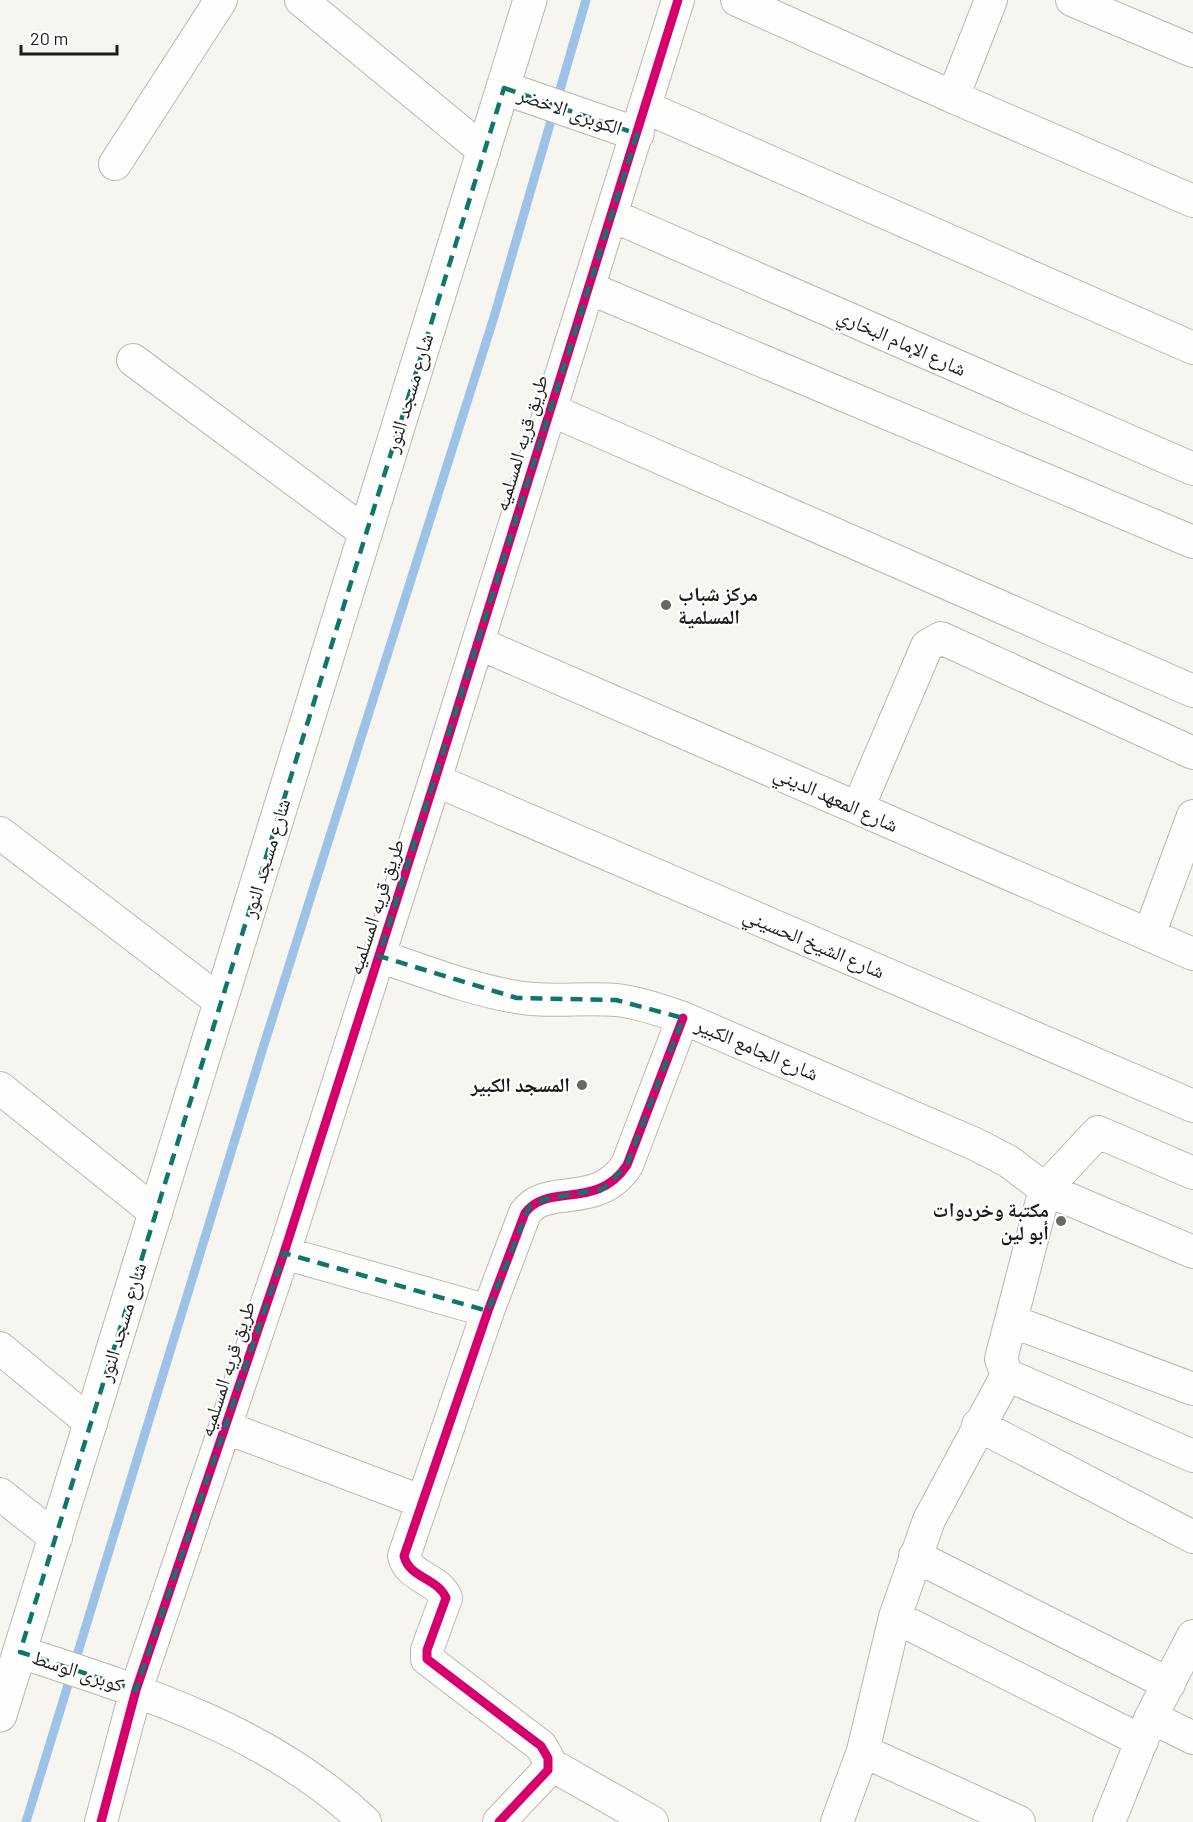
<svg xmlns="http://www.w3.org/2000/svg" width="1193" height="1822" viewBox="0 0 1193 1822" font-family="Barlow,'Noto Naskh Arabic',sans-serif">
<rect width="100%" height="100%" fill="#f6f5f0"/>
<g fill="none" stroke-linecap="round" stroke-linejoin="round">
<path stroke="#9ec2e5" stroke-width="9" d="M26,1822L262,1051L494,317L586,0"/>
<g stroke="#b8b8b5" stroke-width="34">
<path id="street" d="M301,0L484,151
M737,0L953,97
M991,0L953,97L1193,201
M1072,0L1193,51
M645,107L1193,348
M115,164L221,0
M611,215L1193,469
M589,288L1193,542
M133,360L366,533
M551,410L1193,691
M478,643L1193,954
M435,780L1193,1106
M858,808L927,646L941,638L1193,753
M0,833L221,1002
M1149,935L1193,816
M379,956C424,971 469,989 516,997C549,1003 583,997 617,1000C640,1003 661,1010 683,1018L975,1144L1008,1161L1045,1189L1193,1252
M0,1088L156,1213
M1193,1173L1098,1132L1045,1189L1001,1359L1007,1375L1193,1456
M284,1253L488,1311
M1011,1321L1193,1389
M0,1348L91,1423
M978,1425L1193,1537
M227,1428L423,1502
M0,1494L56,1538
M915,1556L1169,1684
M895,1617L929,1520L1007,1375
M20,1652C143,1692 269,1731 365,1822
M1151,1717L1193,1738
M548,1763L652,1822
M101,1822L136,1690L284,1253L435,780L678,0
M499,1822L548,1770V1758L541,1746L427,1659V1650L446,1598C438,1578 409,1578 404,1556L488,1311L525,1213C547,1182 597,1211 627,1165L683,1018
M837,1822L863,1751
M1019,1822L863,1751L895,1617L1142,1741
M1109,1822L1151,1717L1193,1636"/>
</g>
<g stroke="#b8b8b5" stroke-width="35">
<path id="secondary" d="M504,88L637,134
M0,1715L530,0"/>
</g>
<use href="#street" stroke="#fefefd" stroke-width="32"/>
<use href="#secondary" stroke="#fefefd" stroke-width="33"/>
<g stroke="#fff" stroke-width="13">
<path id="cycleway" d="M101,1822L136,1690L284,1253L435,780L678,0
M499,1822L548,1770V1758L541,1746L427,1659V1650L446,1598C438,1578 409,1578 404,1556L488,1311L525,1213C547,1182 597,1211 627,1165L683,1018"/>
</g>
<use href="#cycleway" stroke="#d6006c" stroke-width="9"/>
</g>
<path fill="none" stroke="#0f766e" stroke-width="4.5" stroke-dasharray="12 8" stroke-linejoin="round" d="M504,88L637,134L379,956L517,998L616,1000L683,1018L627,1165L603,1189L545,1199L529,1207L488,1311L284,1253L136,1690L20,1652Z"/>
<g fill="#686764" stroke="#fff" stroke-width="2">
<circle cx="666" cy="605" r="6"/>
<circle cx="582" cy="1085" r="6"/>
<circle cx="1061" cy="1221" r="6"/>
</g>
<g text-anchor="middle" stroke-width="4.5" stroke-linejoin="round" paint-order="stroke">
<g font-size="20" fill="#1b1b18" stroke="#fff">
<text transform="translate(570 111) rotate(19)" y="7">الكوبرى الاخضر</text>
<text transform="translate(902 342) rotate(24)" y="7">شارع الإمام البخاري</text>
<text transform="translate(409 393) rotate(-73)" y="7">شارع مسجد النور</text>
<text transform="translate(521 443) rotate(-73)" y="7">طريق قريه المسلميه</text>
<text transform="translate(836 799) rotate(24)" y="7">شارع المعهد الديني</text>
<text transform="translate(266 858) rotate(-73)" y="7">شارع مسجد النور</text>
<text transform="translate(376 907) rotate(-72)" y="7">طريق قريه المسلميه</text>
<text transform="translate(814 943) rotate(23)" y="7">شارع الشيخ الحسيني</text>
<text transform="translate(757 1049) rotate(23)" y="7">شارع الجامع الكبير</text>
<text transform="translate(122 1322) rotate(-73)" y="7">شارع مسجد النور</text>
<text transform="translate(227 1369) rotate(-72)" y="7">طريق قريه المسلميه</text>
<text transform="translate(78 1671) rotate(18)" y="7">كوبرى الوسط</text>
</g>
<g font-size="20" font-weight="bold" fill="#1b1b18" stroke="#fff" text-anchor="end">
<text x="678" y="601" text-anchor="start">مركز شباب<tspan x="678" dy="23">المسلمية</tspan></text>
<text x="570" y="1092">المسجد الكبير</text>
<text x="1049" y="1217">مكتبة وخردوات<tspan x="1049" dy="23">أبو لين</tspan></text>
</g>
</g>
<path d="M21 45v9h96v-9" fill="none" stroke="#1b1b18" stroke-width="3"/>
<text x="30" y="45" font-size="18" fill="#1b1b18" stroke="#ffffff" stroke-width="4.5" paint-order="stroke">20 m</text>
</svg>
